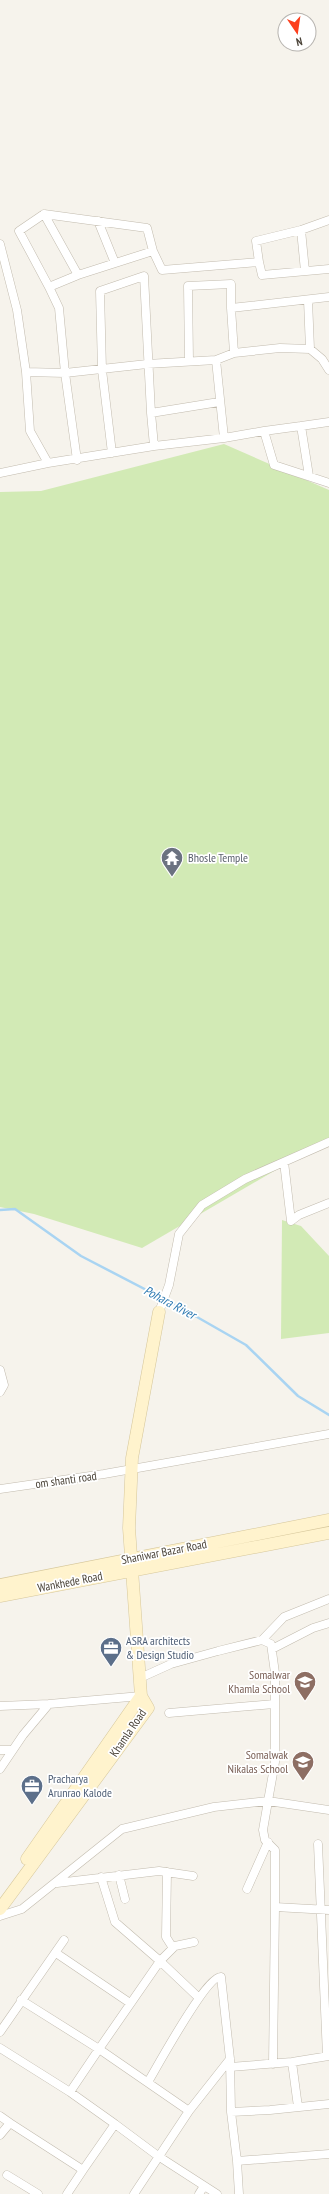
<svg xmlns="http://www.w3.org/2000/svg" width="329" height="2194" viewBox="0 0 329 2194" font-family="'PT Sans Narrow',sans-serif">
<rect width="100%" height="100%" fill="#f6f3ec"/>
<path fill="#d2eab5" d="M224,444L329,490V1139L142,1248L34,1214L0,1207V492L41,491Z
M282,1220L301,1226L329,1256V1333L281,1339Z"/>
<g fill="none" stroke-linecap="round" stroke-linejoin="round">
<path stroke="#a9d4f2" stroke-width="2.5" d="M0,1210L15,1209L81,1256L183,1309L246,1345L298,1396L329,1415"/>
<g stroke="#c2bbae" stroke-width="9">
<path id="street" d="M44,214L147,228L153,251
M98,221L115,263
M301,230L305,271
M0,244L17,310L26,372L65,373L59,308L49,287
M259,262L256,241L301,230L329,220
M78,275L44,214L19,231L49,287L78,275L153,251L162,270L259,262L262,275L329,269
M308,300L310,349
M231,308L234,353
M189,361L188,286L231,284V308L329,297
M26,372L30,431L48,463L154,446L224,438L216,360L234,353L280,348L310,349L322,359L329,370
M301,426L329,422
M224,438L264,431
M154,446L151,413L219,402
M112,453L102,370L100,291L144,276L151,413
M77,460L65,373L147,364L216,360
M0,473L48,463
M309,476L301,426L264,431L274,465L329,483
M284,1162L291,1221L299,1215L329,1203
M159,1312L169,1285L179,1234L202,1205L245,1179L329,1142
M0,1370L4,1385L0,1392
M0,1489L104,1474L329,1434
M262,1640L284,1617L329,1599
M272,1649L313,1628L329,1623
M140,1678L171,1664L218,1651L262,1640L271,1644L275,1673V1762L268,1801L329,1810
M0,1706L49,1704
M169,1713L274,1704
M0,1750H12
M0,1769L23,1735L49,1704L141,1696
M318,1844L327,2056
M167,1872L166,1937L173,1948
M119,1875L125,1899
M101,1877L115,1922L160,1961L175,1946L194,1942
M57,1883L159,1871L193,1876
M247,1889L268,1842
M0,1916L22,1909L122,1829L214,1807L268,1801L263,1830L265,1840L275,1850V1907
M56,1953L130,2003
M21,2000L99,2049L160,1961L198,1997
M0,2032L64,1940
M0,2048L70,2092L115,2124L83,2170L10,2123L0,2135
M292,2062L298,2107
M273,2064L275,1907L329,1910
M230,2067L292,2062L329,2056
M148,2082C157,2067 207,1975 221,1977L230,2059L231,2112L237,2161L239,2194
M70,2092L99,2049L189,2111
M231,2112L270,2110L329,2104
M0,2116L10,2123
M115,2124L158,2156L217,2194
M237,2161L329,2154
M7,2175L38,2194
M67,2194L83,2170
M134,2194L189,2111L230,2059
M199,2194L204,2186"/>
</g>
<g stroke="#d6c79b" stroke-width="13">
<path id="secondary" d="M0,1585L329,1520
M0,1596L329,1533
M27,1859L141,1696
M0,1909L148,1708L141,1696L129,1528L132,1458L159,1312"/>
</g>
<use href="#street" stroke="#fff" stroke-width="8"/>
<use href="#secondary" stroke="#fff3cd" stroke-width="12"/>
</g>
<defs>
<g id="temple-pin" transform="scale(1.15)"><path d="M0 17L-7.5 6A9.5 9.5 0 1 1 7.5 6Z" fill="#6b7280" stroke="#fff"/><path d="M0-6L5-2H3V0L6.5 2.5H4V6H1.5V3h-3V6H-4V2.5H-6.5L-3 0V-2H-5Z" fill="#fff"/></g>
<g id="office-pin" transform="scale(1.15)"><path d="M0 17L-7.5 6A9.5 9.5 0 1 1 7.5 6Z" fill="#5c6f8a" stroke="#fff"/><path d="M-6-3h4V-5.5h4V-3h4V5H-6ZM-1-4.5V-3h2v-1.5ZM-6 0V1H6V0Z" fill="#fff"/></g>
<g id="school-pin" transform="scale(1.15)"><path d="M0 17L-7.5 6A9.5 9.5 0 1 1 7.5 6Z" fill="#8d6e63" stroke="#fff"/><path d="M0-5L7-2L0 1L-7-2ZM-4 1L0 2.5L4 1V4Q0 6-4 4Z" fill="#fff"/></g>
</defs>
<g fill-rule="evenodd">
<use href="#temple-pin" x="172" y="858"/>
<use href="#office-pin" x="111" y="1648"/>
<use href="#school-pin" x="305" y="1682"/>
<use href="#school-pin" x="303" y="1762"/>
<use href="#office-pin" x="32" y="1786"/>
</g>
<g text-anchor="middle" stroke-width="3.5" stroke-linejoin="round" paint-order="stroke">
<g font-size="12" fill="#5b616d" stroke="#fff" text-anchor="start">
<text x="188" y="862">Bhosle Temple</text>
</g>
<g font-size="12" fill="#4b4439" stroke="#fff">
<text transform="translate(66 1480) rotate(-8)" y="4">om shanti road</text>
<text transform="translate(164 1552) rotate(-11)" y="4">Shaniwar Bazar Road</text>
<text transform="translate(70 1582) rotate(-11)" y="4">Wankhede Road</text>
<text transform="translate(128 1733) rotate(-56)" y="4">Khamla Road</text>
</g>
<g font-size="12" fill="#4e5e75" stroke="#fff" text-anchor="start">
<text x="126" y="1645">ASRA architects<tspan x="126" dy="14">&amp; Design Studio</tspan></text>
<text x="48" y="1783">Pracharya<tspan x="48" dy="14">Arunrao Kalode</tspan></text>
</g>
<g font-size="12" fill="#785e54" stroke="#fff" text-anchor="end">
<text x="290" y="1679">Somalwar<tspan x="290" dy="14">Khamla School</tspan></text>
<text x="288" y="1759">Somalwak<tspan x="288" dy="14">Nikalas School</tspan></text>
</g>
<g font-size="13" font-style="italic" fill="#2e7ab2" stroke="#fff">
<text transform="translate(170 1302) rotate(28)" y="5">Pohara River</text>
</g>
</g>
<g transform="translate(297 32) rotate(167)"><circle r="19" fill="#ffffff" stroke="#b7b4b0"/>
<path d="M0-3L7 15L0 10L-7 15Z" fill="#fc3f1d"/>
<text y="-6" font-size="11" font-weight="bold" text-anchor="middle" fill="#4b4439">N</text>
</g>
</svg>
